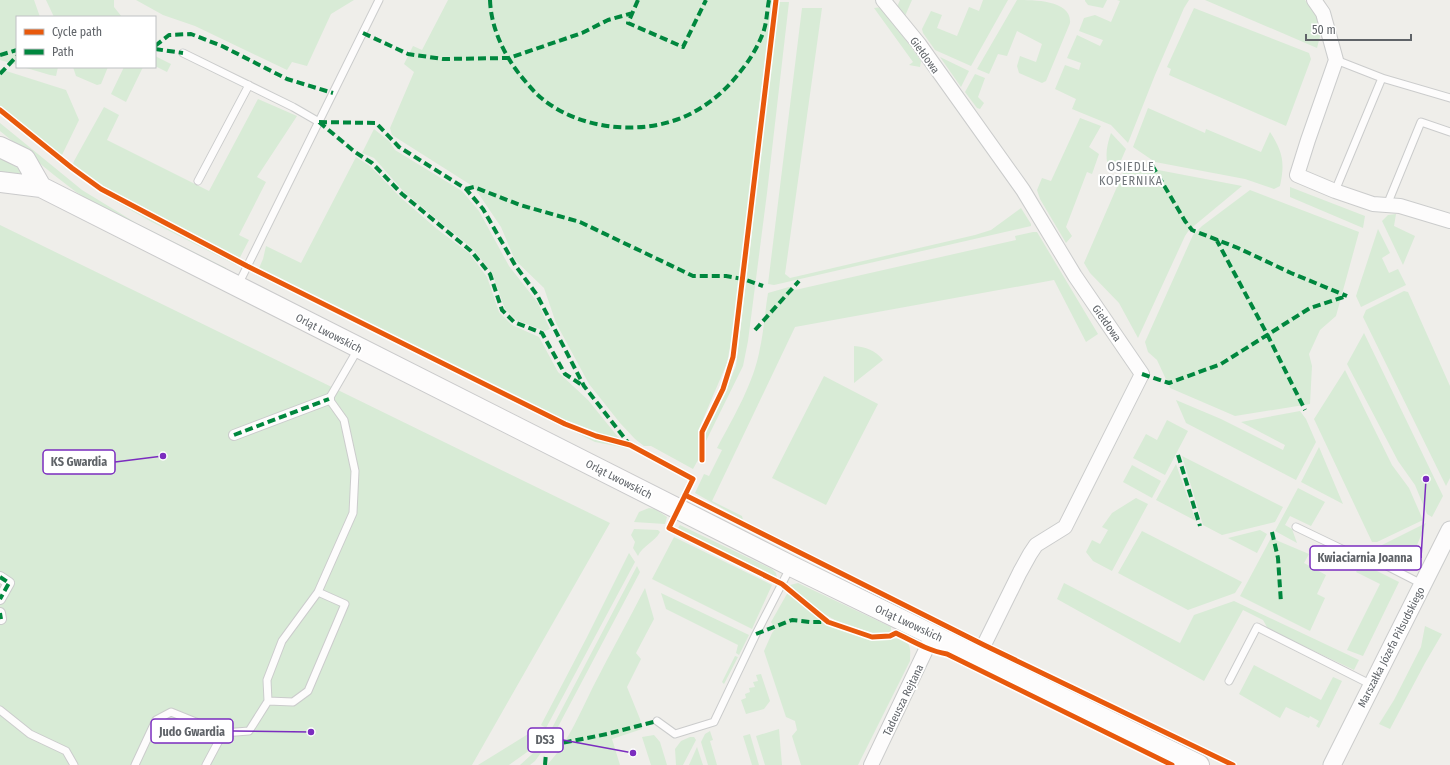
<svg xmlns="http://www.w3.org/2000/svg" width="1450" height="765" viewBox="0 0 1450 765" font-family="'Fira Sans Condensed',sans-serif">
<rect width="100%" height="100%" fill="#efeeea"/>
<path fill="#d8ebd6" d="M0,0H34L40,17H17V65L0,60Z
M46,0H114V7L122,17H54Z
M136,0H354L331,14L307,66L292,62L287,70L195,26L163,15Z
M448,0H773L756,129L750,196L740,268L733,331L727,363L698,431V460L693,469L651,446H644L635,439L620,423L589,384L556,323L544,288L515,260L501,227L474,187L392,135L390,128L414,72L404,64L413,46L422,50Z
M900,0H912L905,16L897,7Z
M983,0H1008L971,66L935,50L923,33L922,29L931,11L942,15L937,28L957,36L969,7L979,11Z
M1017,0C1034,0 1072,0 1070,23L1046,81L1042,83L1019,73L1017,66L1020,56L1036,62L1042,44L1017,31L1007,56L998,54L989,74L977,69Z
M1085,0H1107L1103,8L1088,5L1085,1Z
M1117,0H1189L1184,8L1155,75L1128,143L1111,125L1072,109L1076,99L1055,89L1065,65L1079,70L1081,63L1067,58L1077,35L1100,46L1103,40L1079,31L1084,18L1095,15L1111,22L1120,1Z
M1205,0H1305L1319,20L1322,29L1317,48Z
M779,2H789L767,193L748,341L743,366L705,443L706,431L719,406L736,366Z
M882,7L921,61L920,67L909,65L913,62L874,8Z
M802,8H822L785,274L790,278L975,235L991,230L1021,208L1031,224V226L774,285L768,284Z
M1194,8L1309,53L1311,59L1286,126L1169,75L1171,69L1167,67Z
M155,56L171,64L167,72L155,66Z
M940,57L969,71L961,87Z
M23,67H58L56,76L50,75Z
M73,67H108L101,84L97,85L76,76Z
M124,67H143L126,102L111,94Z
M0,69L66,90L79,120L62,155L56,160L0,114Z
M975,74L985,78L978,97L984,103L980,109L977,108L965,92Z
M258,99L297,116L257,177L266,182L239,235L249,240L236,265L150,221L106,196L71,171L74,161L104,107L119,115L107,140L209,191Z
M1148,108L1205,133L1206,129L1261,152L1270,132C1283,152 1285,163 1280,186L1274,189L1245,179L1155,162L1133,147Z
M1080,118L1101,126L1089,147L1099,154L1092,174L1087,172L1066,227L1072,236L1066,243L1040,199L1037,190L1042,178L1051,181Z
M0,123L82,190L136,223L226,268L221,270L100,207L76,192L54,175L0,131Z
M374,129L389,141L395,150L462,191L479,211L509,266L538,303L550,329L545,331L516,320L505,309L492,273L473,249L405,193L374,158L362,153Z
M1111,133L1126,149L1119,165L1109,171C1105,157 1106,147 1111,133Z
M0,157L29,175H0Z
M356,157L370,166L400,197L437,229L469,253L487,277L499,312L512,325L539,337L558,372L588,400L627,448L595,442L256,275L263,259L266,246L301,263Z
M1126,166L1158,170L1242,186L1189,230L1185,236L1138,338L1119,303L1090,273L1084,263Z
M1290,187L1365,216L1363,228L1290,197Z
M1250,190L1359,232L1336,316L1320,330L1309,354L1312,366L1310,404L1235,416L1170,388L1157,360L1148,352L1145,342L1193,235L1202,226Z
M1396,214L1394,226L1415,236L1403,265L1382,221L1388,215Z
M0,225L610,523L472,765H0Z
M1378,229L1390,253L1382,258L1389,273L1398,269L1406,285L1361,307L1356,296Z
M1033,232H1037L1098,334L1086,342L1054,280L795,327L712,501L742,516L743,520L695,493L704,474L709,476L722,450L717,448C734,416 754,383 760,348C764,330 765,311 768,293L789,287L795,290L1016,240L1015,236Z
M1404,291L1408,292L1450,386V478L1446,486L1363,317L1366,310Z
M1364,333L1443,496L1432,517L1427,514L1415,485L1398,461L1347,364Z
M854,346C866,347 875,350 883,360L854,383Z
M1345,370L1392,465L1409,488L1423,520L1377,542H1372L1314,419Z
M824,376L878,404L826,505L772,478Z
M1176,400L1221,419L1283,450L1285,445L1241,422L1300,411L1306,419L1316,442L1296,480L1186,423Z
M1167,420L1188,431L1165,475L1133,458L1146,434L1157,440Z
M1319,447L1343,504L1301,482Z
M1182,456L1283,507L1275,522L1222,535L1203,525Z
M1176,464L1196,521L1156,500Z
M1132,465L1161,481L1152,498L1123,482Z
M1298,488L1325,502L1311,526L1290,516L1285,525L1292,529L1297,543L1275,531Z
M1136,498L1148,504L1112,571L1093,561L1086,552L1092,540L1100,544L1108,530L1102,527L1112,513Z
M649,508L655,509L667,517L665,524L634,522L639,512Z
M1426,523L1409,565L1374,549Z
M680,525L772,569L776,573L777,578L747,565L679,530L678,528Z
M634,529L658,530L660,532C655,542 642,546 638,556L633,548L635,542L631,535Z
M1260,530L1267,534L1257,553L1228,538Z
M1142,531L1242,582L1235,593L1188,610L1118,573Z
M674,537L772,585L752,629L652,579Z
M1271,538L1309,554L1304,563L1326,575L1317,594L1325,598L1310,631L1240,596Z
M629,553L635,562L546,728L541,725L587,637Z
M637,566L640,572L551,740L543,743L552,728Z
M1360,566H1367L1399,582L1363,656L1347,650L1380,584L1356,572Z
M798,583L891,627V632L877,634L842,624L817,610L790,585Z
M1064,583L1180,643L1194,615L1234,601L1359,660L1354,670L1268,629L1263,620L1243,610L1204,681L1057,599Z
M645,588L654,619L636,653L641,659L627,687L640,719L642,729L612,739L620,765H547C569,742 581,710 595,683C611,651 629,620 645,588Z
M788,592C812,614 830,629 863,637C867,638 873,640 878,640C886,640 896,636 905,641C912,645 910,654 910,661L858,765H801L792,736L797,730L795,721L786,717L764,651L772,633L775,629L771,622Z
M661,593L749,635L739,655L736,653L738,645L666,609Z
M1425,626L1442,634L1425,663L1390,729L1379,724L1394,700L1421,647Z
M735,656L738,657L724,684L722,682Z
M1254,665L1321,700L1333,677L1342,681L1319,728L1316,726L1319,721L1310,716L1309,718L1286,707L1280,718L1239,694Z
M761,674L770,701L764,709L746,714L741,700L746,698L745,694L750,692L749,688L755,687L753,682L758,681L756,675Z
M779,729L782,765H765L756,736Z
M533,731L542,735L530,750L509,765H478Z
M710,731L713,740L710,741L717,765H708L701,742L705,734Z
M750,734L759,765H752L743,736Z
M654,735L660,742L667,765H651L642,737Z
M690,737H694L696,740L683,765H676L675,749L681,741Z
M546,746L535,761L530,765H520L540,747Z
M697,747L703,765H689Z"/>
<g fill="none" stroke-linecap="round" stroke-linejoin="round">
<g stroke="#cbcccc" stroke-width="9">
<path id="service" d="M183,53L293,107L319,122
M1382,78L1450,98
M198,181L249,85
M1335,191L1382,78L1336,60
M1387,205L1421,122L1450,132
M238,285L379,0
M1296,527L1346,551L1371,558L1422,584
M1229,681L1257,627L1372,685
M268,701L267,680L282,641L318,592
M0,710L30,734L66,751L74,765
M657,721L675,734L714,722L756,634L791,566
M135,765L156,720L171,712L223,733L249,731L268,701L293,702L308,691L345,604L318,592L353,513L355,471L344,420L329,399L358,349
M206,765L223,733"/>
</g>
<g stroke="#cbcccc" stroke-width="12">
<path id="pedestrian" d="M234,435L329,399
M0,577L9,583L0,599
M0,613L1,619"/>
</g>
<g stroke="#cbcccc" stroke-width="16">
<path id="minor" d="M883,0L919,44L1023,190L1075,276L1142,374L1065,527L1036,545L1030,554L1020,572L978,657
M1314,0L1323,13L1336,60L1308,140L1297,175L1335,191L1373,204L1400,206L1450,221
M871,765L933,635"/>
</g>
<g stroke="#cbcccc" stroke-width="19">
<path id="tertiary" d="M1332,765L1450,530"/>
</g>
<g stroke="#cacacb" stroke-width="22">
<path id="secondary" d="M0,147L25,159L41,187
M0,182L41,187L791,566L1199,765"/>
</g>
<use href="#service" stroke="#fdfcfc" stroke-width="7"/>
<use href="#pedestrian" stroke="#fdfcfc" stroke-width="10"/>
<use href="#minor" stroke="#fdfcfc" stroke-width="14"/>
<use href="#tertiary" stroke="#fdfcfc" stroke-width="17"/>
<use href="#secondary" stroke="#fdfcfc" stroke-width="20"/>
<path stroke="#00873e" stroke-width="4" stroke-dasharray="8 4" stroke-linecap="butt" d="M490,0C491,27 503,53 520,75C526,82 533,91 540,97C580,131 646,137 692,113C711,103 727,89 740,72C750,60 759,45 764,30C767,20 767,10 769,0
M638,0L628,23L683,47L706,0
M363,33L408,54L443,59L509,58L582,33L608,20L633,13
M155,46L169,35L191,34L222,46L287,79L333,93
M155,49L183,53
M0,55L17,50
M0,74L17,56
M319,122L376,123L399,147L466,189L483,209L515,265L537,295L584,386L630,445
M319,122L355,152L372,163L402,194L471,251L490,274L502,310L514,322L542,333L565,374L582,385
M1152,165L1185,221L1192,230L1238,248L1291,273L1347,296
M466,189L474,187L520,205L580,222L693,276H726L743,279L763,286
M1216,239L1267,334L1305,410
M755,330L799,281
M1142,374L1169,383L1221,364L1310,308L1347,296
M234,435L329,399
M1178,455L1200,526
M1272,532L1278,558L1281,603
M0,577L9,583L0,599
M0,613L1,619
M756,634L792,620L810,622H828
M552,745L607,734L657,721
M545,765L546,753"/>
<g stroke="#fff" stroke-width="8">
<path id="cycleway" d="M0,110L72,168L101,189L247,266L565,424L596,436L630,445L693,479L669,528L782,584L828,622L872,637L890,636L896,633C912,641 929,651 947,654L1172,765
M702,460V432L723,389L733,357L776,0
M685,495L984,645L1233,765"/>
</g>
<use href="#cycleway" stroke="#e8590c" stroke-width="5"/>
</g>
<g text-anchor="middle" stroke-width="4" stroke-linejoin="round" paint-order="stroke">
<g font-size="11" fill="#5f6368" stroke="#fff">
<text transform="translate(925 55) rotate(54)" y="4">Giełdowa</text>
<text transform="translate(1107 323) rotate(55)" y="4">Giełdowa</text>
<text transform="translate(329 333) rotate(27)" y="4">Orląt Lwowskich</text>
<text transform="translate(619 479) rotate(27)" y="4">Orląt Lwowskich</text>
<text transform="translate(909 623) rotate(25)" y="4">Orląt Lwowskich</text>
<text transform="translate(1391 647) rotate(-63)" y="4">Marszałka Józefa Piłsudskiego</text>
<text transform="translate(903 700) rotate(-64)" y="4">Tadeusza Rejtana</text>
</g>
<g font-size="12" letter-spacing="1" fill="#70757a" stroke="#fff">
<text x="1131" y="171">OSIEDLE<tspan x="1131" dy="14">KOPERNIKA</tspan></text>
</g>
</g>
<path fill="none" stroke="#7b2cbf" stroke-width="1.5" d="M163 456L115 462M1426 479L1421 558M311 732L233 731M633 753L563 740"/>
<g fill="#7b2cbf" stroke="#fff" stroke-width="1.5">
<circle cx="163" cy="456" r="4"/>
<circle cx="1426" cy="479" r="4"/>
<circle cx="311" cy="732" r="4"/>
<circle cx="633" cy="753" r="4"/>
</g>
<g fill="#fff" stroke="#7b2cbf" stroke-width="1.5">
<rect x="43" y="450" width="72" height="24" rx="4"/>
<rect x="1310" y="546" width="111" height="24" rx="4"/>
<rect x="151" y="719" width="82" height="24" rx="4"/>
<rect x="528" y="728" width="35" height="24" rx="4"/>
</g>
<g font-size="12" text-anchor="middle" font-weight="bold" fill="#5f6368">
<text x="79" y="466">KS Gwardia</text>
<text x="1365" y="562">Kwiaciarnia Joanna</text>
<text x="192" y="736">Judo Gwardia</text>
<text x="545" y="744">DS3</text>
</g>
<rect x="16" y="16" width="140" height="52" fill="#ffffff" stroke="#bfc1c3"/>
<rect x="24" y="29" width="20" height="6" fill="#e8590c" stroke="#bfc1c3"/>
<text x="52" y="36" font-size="12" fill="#5f6368">Cycle path</text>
<rect x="24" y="49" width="20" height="6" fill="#00873e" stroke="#bfc1c3"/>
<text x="52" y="56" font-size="12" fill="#5f6368">Path</text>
<path d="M1306 34v6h105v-6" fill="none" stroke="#5f6368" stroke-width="2"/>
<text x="1312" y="34" font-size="12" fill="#5f6368" stroke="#ffffff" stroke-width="3" paint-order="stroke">50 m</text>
</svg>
